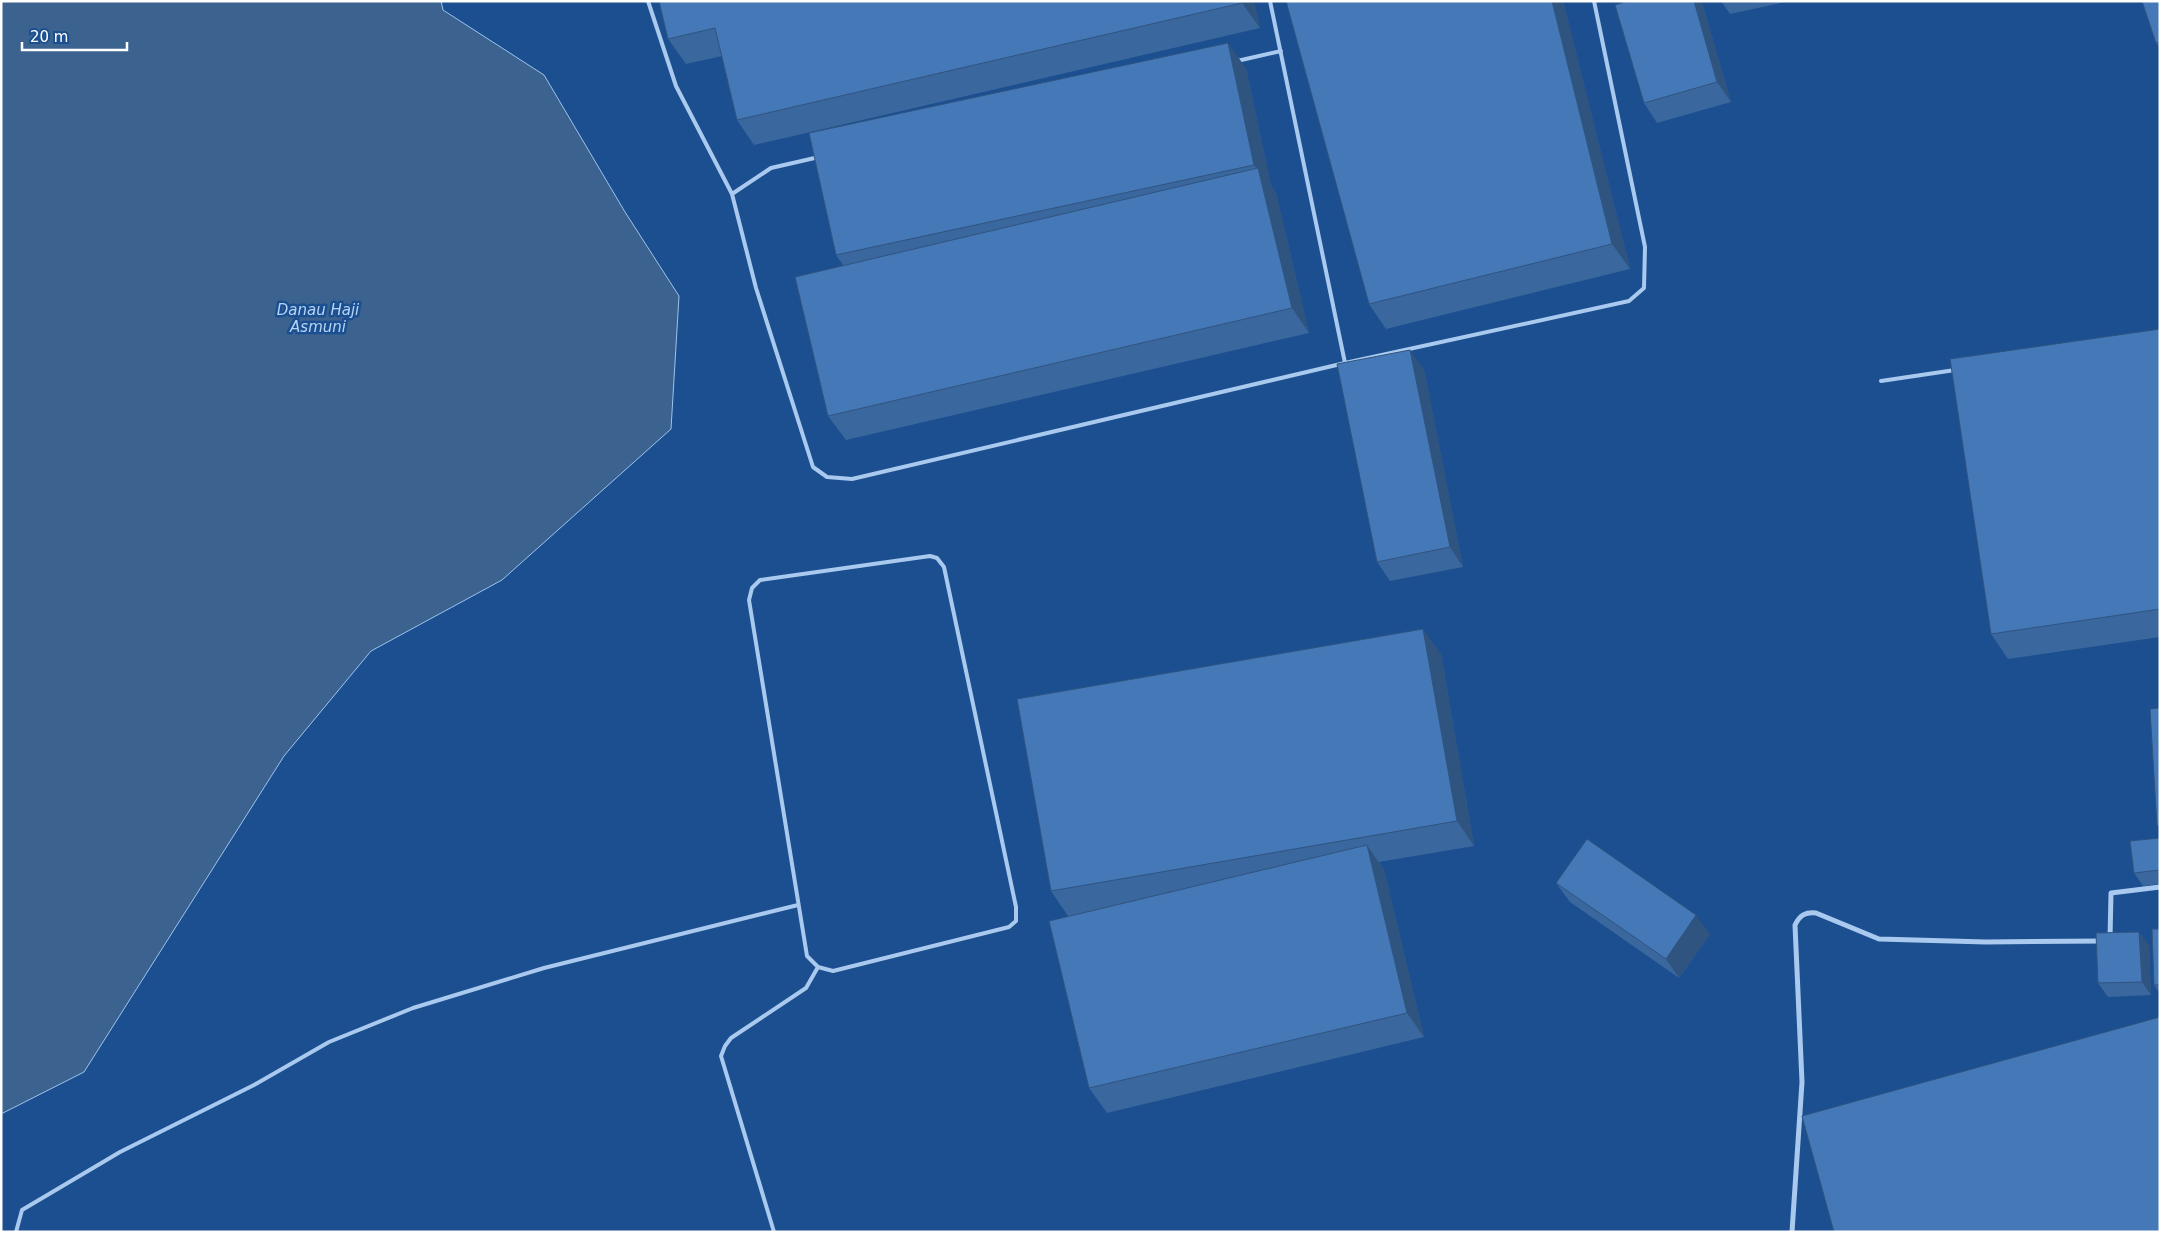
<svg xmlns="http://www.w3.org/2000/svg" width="2161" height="1233" viewBox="0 0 2161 1233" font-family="'DejaVu Sans',sans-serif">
<rect width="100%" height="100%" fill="#1b4f8f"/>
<path fill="#3c6290" stroke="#9cc4f0" d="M1,1H441L443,10L544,75L625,212L679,296L671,429L502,580L371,651L284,756L84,1072L1,1114Z"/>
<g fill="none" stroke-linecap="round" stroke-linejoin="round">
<path stroke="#a9c9ee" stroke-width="4" d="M648,1L676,86L732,194
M1270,1L1345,363
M1237,61L1281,51
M819,157L771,168L732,194L756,288L813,467L827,477L852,479L1345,363L1629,301L1644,288L1645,247L1594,1
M1881,381L1955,370
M930,556L937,558L944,567L1016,907V921L1009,927L833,971L818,967L807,956L749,600L752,588L760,580Z
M16,1232L22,1210L120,1152L254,1085L329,1042L413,1008L544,968L798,905
M774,1232L721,1056L725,1046L731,1038L806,988L818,967"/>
<path stroke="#a9c9ee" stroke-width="5" d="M2110,938L2111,893L2160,887
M1792,1232L1802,1082L1795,925C1800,915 1805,912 1816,913L1879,939L1986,942L2103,941"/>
</g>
<path fill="#3a679d" d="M659,1H1254L1260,28L754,145L737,120L722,56L686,64L668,39Z
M1563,1L1630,269L1386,329L1369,304Z
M1721,1H1790L1730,14Z
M2160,1V48L2156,43Z
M1702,3L1731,102L1657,123L1644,103Z
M1246,68L1271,186L1276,193L1309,333L846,440L828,416L843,265L836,255Z
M2160,329V637L2008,659L1991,634Z
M1424,370L1463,567L1390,581L1377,562Z
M1441,654L1474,846L1379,862L1384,870L1424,1037L1107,1113L1089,1088L1068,916L1051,891Z
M2160,838V884L2143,886L2134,873Z
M1556,883L1710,934L1679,978L1570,902Z
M2160,929V992H2159L2154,985Z
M2149,945L2151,995L2108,997L2098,983Z"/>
<path fill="#305480" d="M1242,1H1254L1260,28L1242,3Z
M1552,1H1563L1630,269L1612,244Z
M1694,1H1701L1702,3L1731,102L1717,82Z
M1228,43L1246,68L1271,186L1276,193L1309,333L1292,308L1259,172L1254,165Z
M1410,350L1424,370L1463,567L1450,547Z
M1423,629L1441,654L1474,846L1457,821Z
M1367,845L1384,870L1424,1037L1407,1013Z
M1696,915L1710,934L1679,978L1666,959Z
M2139,932L2149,945L2151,995L2142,982Z"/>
<path fill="#4478b7" stroke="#305480" d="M659,1H1242V3L737,120L715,28L668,39Z
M1286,1H1552L1612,244L1369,304Z
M1628,1H1694L1717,82L1644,103L1615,5Z
M2142,1H2160V42L2156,43Z
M1228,43L1254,165L836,255L809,133Z
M1258,168L1292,308L828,416L795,277Z
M2160,329V609L1991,634L1950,359Z
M1410,350L1450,547L1377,562L1337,364Z
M1423,629L1457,821L1051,891L1017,699Z
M2160,708V826H2157L2150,709Z
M2160,838V870L2134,873L2130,841Z
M1587,839L1696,915L1666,959L1556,883Z
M1367,845L1407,1013L1089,1088L1049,921Z
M2152,929H2160V985H2154Z
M2139,932L2142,982L2098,983L2096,933Z
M2160,1017V1232H1834L1802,1116Z"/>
<g text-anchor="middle" stroke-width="5" stroke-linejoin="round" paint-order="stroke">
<g font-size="15" font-style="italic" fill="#b5d3f5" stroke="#1b4f8f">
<text x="318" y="315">Danau Haji<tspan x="318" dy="17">Asmuni</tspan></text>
</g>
</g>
<rect width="2161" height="1233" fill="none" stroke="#ffffff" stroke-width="5"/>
<path d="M22 42v8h105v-8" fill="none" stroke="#ffffff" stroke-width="2.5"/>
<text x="30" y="42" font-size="15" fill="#ffffff" stroke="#1b4f8f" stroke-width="4" paint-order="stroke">20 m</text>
</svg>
